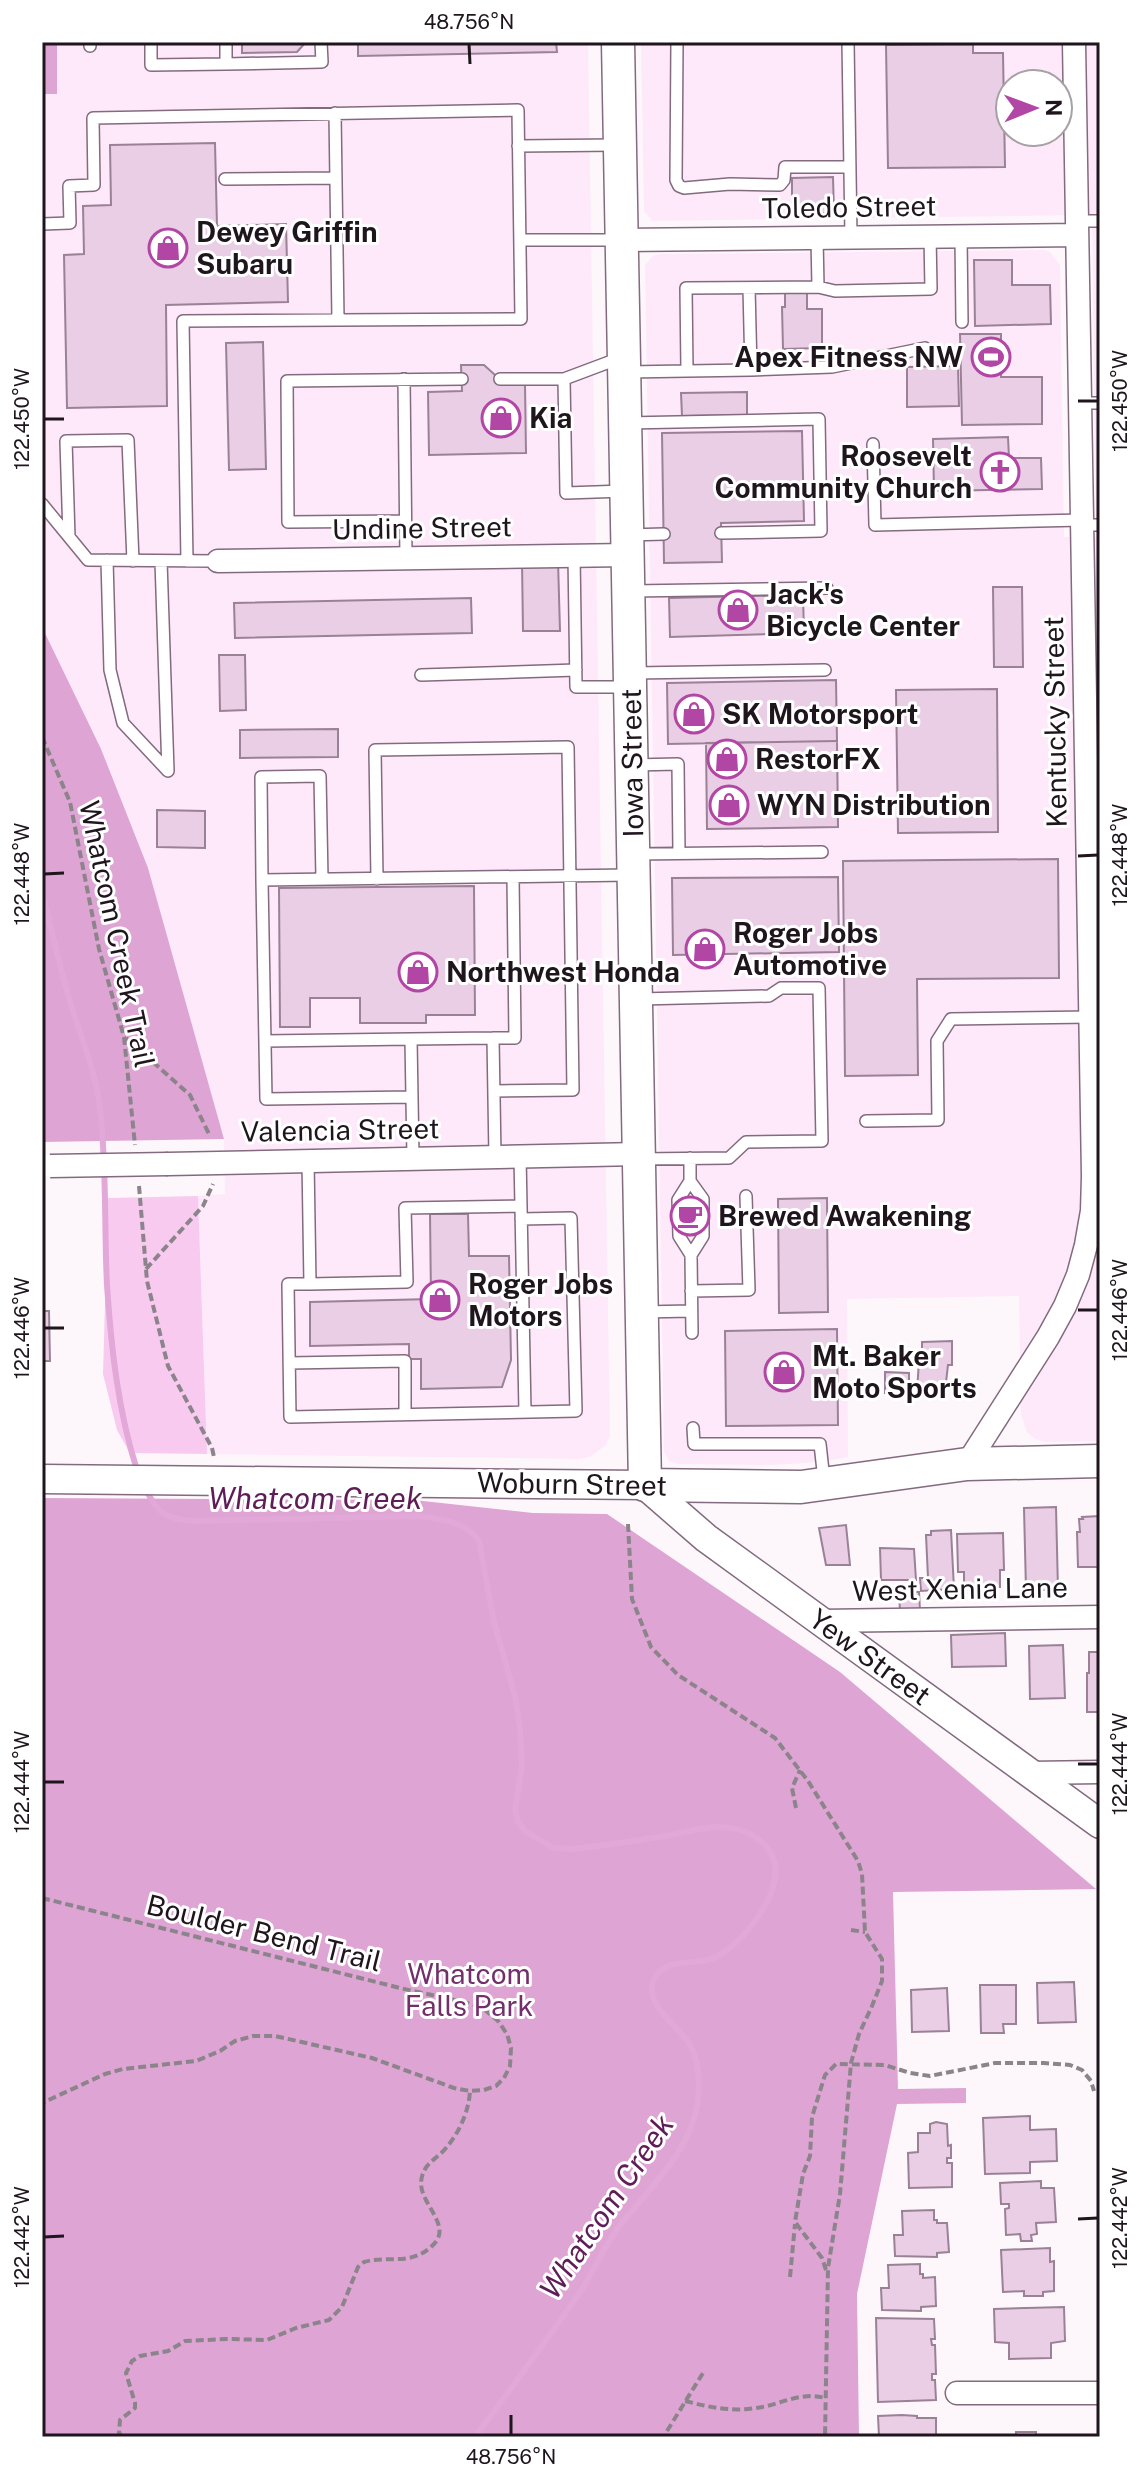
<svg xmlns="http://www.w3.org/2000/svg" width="1142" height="2479" viewBox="0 0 1142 2479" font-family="'Public Sans',sans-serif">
<rect width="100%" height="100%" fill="#fdf7fc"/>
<path fill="#fee9fa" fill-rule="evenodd" d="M57,42H588L610,1436L606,1445L590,1457L580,1459L207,1454L198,1196L225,1194L224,1139L148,869L42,729V94L57,93Z
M641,42H1100V1441L1045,1442L1035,1439L1027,1432L1021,1415L1019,1296L847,1299L848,1457L821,1462L772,1465L679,1464L669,1461L664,1452L645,265L653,256L659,254L1044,250L1050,252L1060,265L1064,537H1096L1092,215L652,221L644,211ZM1010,84H1058V132H1010Z"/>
<path fill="#f8caf0" d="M198,1196L207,1454L130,1453L117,1430L103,1374L108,1198Z"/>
<path fill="#dea4d4" d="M42,42H57V94H42Z
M42,627L101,749L148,868L224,1139L42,1142Z
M42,1498L414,1500L533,1513L607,1514L840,1672L1096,1889L893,1892L898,2089L966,2088V2103L897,2104L857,2294L859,2437H42Z"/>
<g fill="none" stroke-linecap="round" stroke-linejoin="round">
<path stroke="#e2a8d8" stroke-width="6" d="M42,893C52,930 60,968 71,1005C82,1040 96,1072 100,1109C107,1168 104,1227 107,1285C111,1347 118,1411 137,1470
M145,1488C158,1514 166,1519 194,1521L415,1516C438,1518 465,1521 479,1541L494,1622L515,1696L520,1729L522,1767L515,1809L518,1822L526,1832L554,1848L575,1849C605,1845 635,1841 665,1836C682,1833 701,1827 719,1827C739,1827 760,1835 771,1853C790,1886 745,1942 716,1957C697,1967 661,1955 653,1982C645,2008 681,2026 691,2047C700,2065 700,2087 697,2106C689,2154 646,2191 619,2227C603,2248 593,2273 578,2295C545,2343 510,2390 475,2437"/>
</g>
<path fill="#eacee5" stroke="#9a8196" stroke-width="2" d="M242,42H306L297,52L242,53Z
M358,42H556L557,52L358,56Z
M973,44V53H1003L1005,167L888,168L886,45Z
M215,143L217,226L286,224L288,302L166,305L167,406L67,408L64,255L84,254L83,206L111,205L110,145Z
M833,177L834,213H792V178Z
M974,260H1012V285H1050L1051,324L975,326Z
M785,293H807V309H822V348L783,349L782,307H785Z
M960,334H1001V377H1042V424L962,425Z
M263,342L266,469L229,470L226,343Z
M461,365H484L505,384H525L526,453L429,455L428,392L462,391Z
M958,366L959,406L907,407V367Z
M747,392V415L682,416L681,393Z
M802,431L804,521L721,523L722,562L664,563L662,433Z
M1008,437L1009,458H1041L1042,489L934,491L933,439Z
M558,561L560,631H523L522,562Z
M993,587H1022L1023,667H994Z
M803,595L804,633L670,637L669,598Z
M471,598L472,633L235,638L234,603Z
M219,655H245L246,710L220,711Z
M836,680L837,741L668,744L667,683Z
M997,689L998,832L898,833L896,690Z
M338,729V757L240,758V730Z
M837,741L838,827L707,829L706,743Z
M157,810L205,811V848L157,847Z
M1058,859L1059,978L917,979L918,1075L845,1076L843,861Z
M838,877L839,952L673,955L672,878Z
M474,886L475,1015H426V1023H360V998H310V1027H280L279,888Z
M827,1198L828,1312L779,1313L778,1199Z
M685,1204H696L697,1230H685Z
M430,1214H468L469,1256H509L511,1360L502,1387L421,1389V1359H409V1344L310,1346V1302L431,1299Z
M42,1296L43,1311H49L50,1361H42Z
M837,1329L838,1425L726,1426L725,1331Z
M952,1341V1365H948L945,1391H917L919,1361H922V1342Z
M885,1372L909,1373V1394L885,1393Z
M1056,1507L1058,1590H1026L1024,1508Z
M1100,1516V1567H1078L1077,1532H1080L1079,1519H1083L1082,1517Z
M846,1525L850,1565H826L819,1528Z
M951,1530L954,1589L921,1591L920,1578H928L926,1535H931V1531Z
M1003,1533L1004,1570H1000V1587L964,1588V1572H958L957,1534Z
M880,1548L914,1549L916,1580H881Z
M899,1592H919L920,1610L900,1611Z
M1005,1633L1006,1666L952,1667L951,1635Z
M1063,1645L1065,1698L1030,1699L1029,1646Z
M1089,1652H1100V1712H1087V1673H1089Z
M1074,1982L1076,2022L1038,2023L1037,1983Z
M980,1985H1016V2024H1003L1004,2033H981Z
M947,1988L949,2031L912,2032L911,1990Z
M1030,2116V2130L1056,2129L1057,2161L1030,2162V2173L985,2174L983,2118Z
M936,2122L947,2124L948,2146L951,2145V2158H947V2163H952V2187L909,2188L908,2153L918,2152V2133H930V2124Z
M1041,2181V2188H1054L1056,2222L1036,2223L1037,2234L1031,2235L1032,2241H1021L1020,2234L1006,2235L1005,2209L1009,2208V2204H1001L1000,2183Z
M934,2210V2220H937V2223H947L949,2252L937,2253V2257L895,2256L894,2235H903L902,2211Z
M1050,2248V2262L1054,2261V2291L1043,2292V2296H1024V2291L1003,2292L1001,2250Z
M920,2264V2274H923V2278L935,2277L936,2306L921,2307V2311L882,2310L881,2288H889L888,2265Z
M1064,2307L1065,2341L1051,2343V2358L1009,2359V2343L995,2342L994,2309Z
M876,2318L934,2319L935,2339H931L932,2345H935L936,2374H932V2380H935L936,2400L878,2402Z
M902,2415L917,2416V2418H936V2436L879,2437L878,2416Z
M1016,2432H1036V2437H1016Z"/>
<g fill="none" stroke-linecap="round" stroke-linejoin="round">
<g stroke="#836a7e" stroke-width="14">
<path id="service" d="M90,42V46
M151,42V65L226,64
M226,42V64L322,62L321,42
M677,42L676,180L679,186L684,188L730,184L780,185L784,180L785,167H850
M848,42L851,237
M335,113L338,320
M518,146L616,145
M225,179L336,178
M1077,221H1100
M42,224L70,223L69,186L94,185L93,118L518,110L521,319L183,321L187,561
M961,236L962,322
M817,238L818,287
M520,240H619
M751,370L832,367L925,348
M687,371L751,370L749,288
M628,372L687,371L686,288L818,287L835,291L931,289L930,236
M404,379L406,558
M500,379H564L620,358
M564,379L566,493L624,491
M1080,403H1100
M627,423L819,419L821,531L721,533
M873,444L875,525L1082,520
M42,504L88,560L218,561
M405,521L288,522L287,381L462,379
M1082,525H1100
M628,535L664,534
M69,537L66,441L128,440L133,561
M574,556L576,687H626
M107,560L110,670L123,723L168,771L161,561
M632,591L827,588
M634,673L825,670
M421,675L576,670
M633,765L678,764L679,853
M634,854L822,852
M322,879L320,776L261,777L262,880L629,875
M377,879L375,750L568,747L573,1090L494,1091
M262,880L266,1099L412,1097
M411,1039L493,1038
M265,1041L411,1039L413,1158
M866,1121L938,1120L937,1041L951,1019L1091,1017
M520,1156L525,1412
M495,1157L493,1038H515L513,877
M690,1158V1181L703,1199V1236L691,1255L692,1333
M640,1159L729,1158L746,1142L822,1141L819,988H781L769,996L640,999
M308,1161L310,1284H288L290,1417L576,1411L571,1218L521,1219
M690,1181L678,1200L679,1236L691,1255
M310,1284L407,1282L405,1208L521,1206
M691,1291L749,1290L746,1196
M642,1312L691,1311
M289,1363L405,1361V1414
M693,1428L694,1444H820L824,1480"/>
</g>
<g stroke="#836a7e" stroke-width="25">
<path id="minor" d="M622,240L1077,235
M218,561L628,555
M168,1164L639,1154
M967,1464L1048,1337L1065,1306L1078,1275L1086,1245L1092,1211L1093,1176L1074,42
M821,1621L1100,1617
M1030,1773L1100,1772
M957,2393H1100"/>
</g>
<g stroke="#836a7e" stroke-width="31">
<path id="tertiary" d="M42,1479L645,1485L706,1538L1100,1824"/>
</g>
<g stroke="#836a7e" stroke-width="35">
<path id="secondary" d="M618,42L645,1485L801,1487L967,1464L1100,1461"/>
</g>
<path stroke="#8b848a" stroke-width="4" stroke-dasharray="8 4" stroke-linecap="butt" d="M42,737L70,802L99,949L124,1037L135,1145
M126,1038L190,1095L210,1136
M139,1186L147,1281L168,1366L212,1448L214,1457
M146,1269L203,1206L213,1184
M628,1524L632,1599L651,1647L678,1675L775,1738L808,1781L858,1861L862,1874L865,1932L882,1959V1981L872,2006L859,2034L851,2063L840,2194L828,2268L825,2437
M796,1808L792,1788L800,1770
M42,1898L400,1988L472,2004L485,2010L498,2021L507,2034L511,2048L510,2066L504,2078L496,2086L484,2090L470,2091L454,2088L372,2058L275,2036H253L235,2041L220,2051L196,2061L123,2069L105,2074L42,2103
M851,1930L865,1932
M826,2270L822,2258L795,2222L803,2174L810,2156L812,2117L825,2075L836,2064L885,2065L910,2073L930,2076L995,2063H1044L1070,2065L1082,2070L1091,2081L1094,2091
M790,2277L795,2224
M685,2401C709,2407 731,2412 756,2408C780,2405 801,2391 825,2398
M667,2431L703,2373
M123,2437L119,2433L120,2420L135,2408V2403L126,2373L132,2361L140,2356L168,2351L185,2341L227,2339L267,2340L296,2328L329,2320L342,2307L358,2267L364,2262C388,2255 412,2267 434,2244C452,2225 420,2204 421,2182C423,2163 436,2160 446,2148C459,2133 469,2111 470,2091"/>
<use href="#service" stroke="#fff" stroke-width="11"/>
<use href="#minor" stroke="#fff" stroke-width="22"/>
<use href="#tertiary" stroke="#fff" stroke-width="28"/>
<use href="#secondary" stroke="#fff" stroke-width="32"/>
<g stroke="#836a7e" stroke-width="25" stroke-linecap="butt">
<path id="minor-bridge" d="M50,1166L168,1164"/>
</g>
<use href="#minor-bridge" stroke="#fff" stroke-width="22"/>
</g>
<path fill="none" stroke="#1e151d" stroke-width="3" d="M469,44L470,64M1078,401H1098M44,419H64M1078,856L1098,855M44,874L64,873M1078,1310H1098M44,1328H64M1078,1764H1098M44,1782H64M1078,2219L1098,2218M44,2237L64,2236M511,2415V2435"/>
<defs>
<g id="shop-ring" transform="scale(2)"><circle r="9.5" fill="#fff" stroke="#b246a5" stroke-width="1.5"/><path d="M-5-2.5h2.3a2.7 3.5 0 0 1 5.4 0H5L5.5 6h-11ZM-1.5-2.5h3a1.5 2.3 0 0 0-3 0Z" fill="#b246a5"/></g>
<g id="stadium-ring" transform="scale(2)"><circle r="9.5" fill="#fff" stroke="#b246a5" stroke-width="1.5"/><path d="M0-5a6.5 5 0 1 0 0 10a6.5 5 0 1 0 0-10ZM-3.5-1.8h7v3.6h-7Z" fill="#b246a5"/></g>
<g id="church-ring" transform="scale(2)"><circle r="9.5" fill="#fff" stroke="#b246a5" stroke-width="1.5"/><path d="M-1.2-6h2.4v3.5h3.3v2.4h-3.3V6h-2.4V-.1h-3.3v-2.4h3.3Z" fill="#b246a5"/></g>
<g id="cafe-ring" transform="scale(2)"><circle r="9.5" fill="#fff" stroke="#b246a5" stroke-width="1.5"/><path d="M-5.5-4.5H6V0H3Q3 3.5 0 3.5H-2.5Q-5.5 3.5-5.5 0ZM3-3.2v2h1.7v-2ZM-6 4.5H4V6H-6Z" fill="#b246a5"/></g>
</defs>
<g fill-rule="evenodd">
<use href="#shop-ring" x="168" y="248"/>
<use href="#stadium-ring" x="991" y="357"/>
<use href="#shop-ring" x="501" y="418"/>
<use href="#church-ring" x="1000" y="472"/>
<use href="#shop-ring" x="738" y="610"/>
<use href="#shop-ring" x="694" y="714"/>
<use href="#shop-ring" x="727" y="759"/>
<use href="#shop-ring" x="729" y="805"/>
<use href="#shop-ring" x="705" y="949"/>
<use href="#shop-ring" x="418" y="972"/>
<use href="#cafe-ring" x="690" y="1216"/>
<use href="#shop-ring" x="440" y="1300"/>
<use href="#shop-ring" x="784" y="1372"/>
</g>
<g text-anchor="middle" stroke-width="6" stroke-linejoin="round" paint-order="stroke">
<g font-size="28" fill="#1e151d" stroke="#fff">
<text transform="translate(849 207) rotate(-1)" y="10">Toledo Street</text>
<text transform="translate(422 528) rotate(-1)" y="10">Undine Street</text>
<text transform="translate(1055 722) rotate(-91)" y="10">Kentucky Street</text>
<text transform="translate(632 763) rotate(-91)" y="10">Iowa Street</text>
<text transform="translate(117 934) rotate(78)" y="10">Whatcom Creek Trail</text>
<text transform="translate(340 1130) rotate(-1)" y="10">Valencia Street</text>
<text transform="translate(572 1484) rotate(1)" y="10">Woburn Street</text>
<text transform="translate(960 1589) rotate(-1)" y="10">West Xenia Lane</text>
<text transform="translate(870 1657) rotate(36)" y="10">Yew Street</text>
<text transform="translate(264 1933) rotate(14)" y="10">Boulder Bend Trail</text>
</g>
<g font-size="28" font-weight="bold" fill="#1e151d" stroke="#fff" text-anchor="start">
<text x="196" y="242">Dewey Griffin<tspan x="196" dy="32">Subaru</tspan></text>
<text x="963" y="367" text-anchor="end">Apex Fitness NW</text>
<text x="529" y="428">Kia</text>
<text x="972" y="466" text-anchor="end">Roosevelt<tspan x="972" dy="32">Community Church</tspan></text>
<text x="766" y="604">Jack's<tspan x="766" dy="32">Bicycle Center</tspan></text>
<text x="722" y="724">SK Motorsport</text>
<text x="755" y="769">RestorFX</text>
<text x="757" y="815">WYN Distribution</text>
<text x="733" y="943">Roger Jobs<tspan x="733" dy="32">Automotive</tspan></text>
<text x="446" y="982">Northwest Honda</text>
<text x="718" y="1226">Brewed Awakening</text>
<text x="468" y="1294">Roger Jobs<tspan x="468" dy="32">Motors</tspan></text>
<text x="812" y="1366">Mt. Baker<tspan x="812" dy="32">Moto Sports</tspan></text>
</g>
<g font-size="28" fill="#722f6a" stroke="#fff">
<text x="469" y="1984">Whatcom<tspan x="469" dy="32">Falls Park</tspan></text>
</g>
<g font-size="30" font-style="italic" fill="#5f1d58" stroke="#fff">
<text x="315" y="1509">Whatcom Creek</text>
<text transform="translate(607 2207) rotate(-56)" y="10">Whatcom Creek</text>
</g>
</g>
<rect width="1142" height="2479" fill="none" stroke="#ffffff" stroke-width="88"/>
<g transform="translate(1034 108) rotate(89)"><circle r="38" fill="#ffffff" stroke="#a5a1a5" stroke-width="2"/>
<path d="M0-6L14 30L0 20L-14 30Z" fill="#b246a5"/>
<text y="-12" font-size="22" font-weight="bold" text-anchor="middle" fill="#1e151d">N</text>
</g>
<rect x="44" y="44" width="1054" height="2391" fill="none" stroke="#1e151d" stroke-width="3"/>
<g font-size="20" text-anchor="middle" fill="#1e151d">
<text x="469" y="29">48.756°N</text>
<text transform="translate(1120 401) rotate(-90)" y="7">122.450°W</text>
<text transform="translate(22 419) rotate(-90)" y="7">122.450°W</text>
<text transform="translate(1120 855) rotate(-90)" y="7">122.448°W</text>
<text transform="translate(22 874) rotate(-90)" y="7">122.448°W</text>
<text transform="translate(1120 1310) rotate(-90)" y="7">122.446°W</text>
<text transform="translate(22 1328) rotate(-90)" y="7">122.446°W</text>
<text transform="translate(1120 1764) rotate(-90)" y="7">122.444°W</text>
<text transform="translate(22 1782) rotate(-90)" y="7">122.444°W</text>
<text transform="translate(1120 2218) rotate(-90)" y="7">122.442°W</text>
<text transform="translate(22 2237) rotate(-90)" y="7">122.442°W</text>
<text x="511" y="2464">48.756°N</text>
</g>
</svg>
